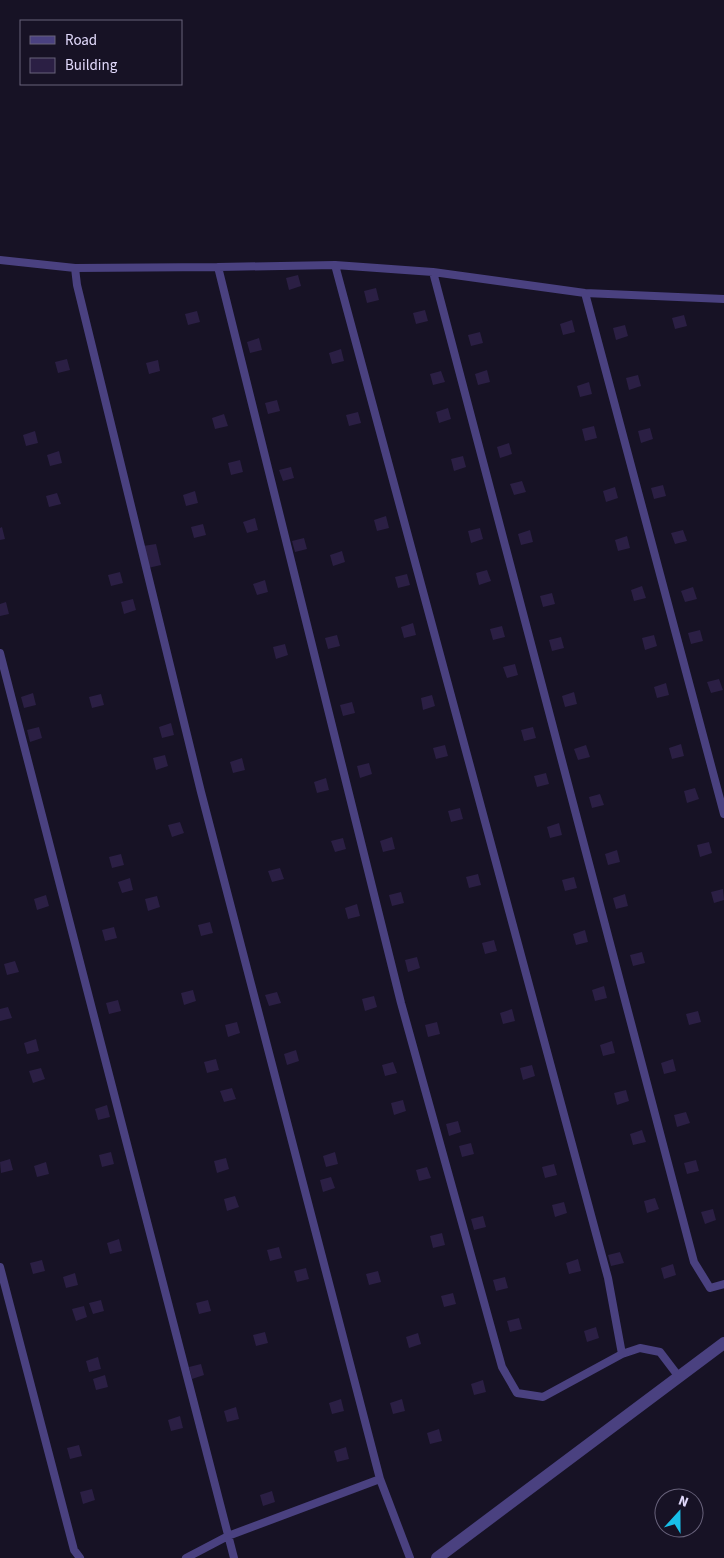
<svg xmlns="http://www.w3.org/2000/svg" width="724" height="1558" viewBox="0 0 724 1558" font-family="'Source Sans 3',sans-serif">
<rect width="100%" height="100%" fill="#171225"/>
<path fill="#2b1f44" d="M298,275L301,286L289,290L286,278Z
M376,288L379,300L367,303L364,291Z
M425,310L428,321L416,324L413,313Z
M197,311L200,322L188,325L185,314Z
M684,315L687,326L675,329L672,318Z
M572,320L575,332L563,335L560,324Z
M625,325L628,336L616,340L613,328Z
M480,332L483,343L471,346L468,335Z
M259,338L262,350L250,353L247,342Z
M341,349L344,361L332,364L329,353Z
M67,359L70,370L58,373L55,362Z
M158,360L160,371L149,374L146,363Z
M487,370L490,382L478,385L475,374Z
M441,371L445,382L433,385L430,374Z
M638,375L641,386L629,390L626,378Z
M589,382L592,394L580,397L577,386Z
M277,400L280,411L268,414L265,403Z
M448,408L451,419L439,423L436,412Z
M358,412L361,423L349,426L346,415Z
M224,414L228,426L215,429L212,418Z
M594,426L597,438L585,441L582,429Z
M650,428L653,439L641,443L638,431Z
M35,431L38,443L26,446L23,435Z
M509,443L512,454L500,458L497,447Z
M59,451L62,463L50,466L47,455Z
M463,456L466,467L454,471L451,459Z
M240,460L243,472L231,475L228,463Z
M291,467L294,478L283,481L279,470Z
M522,481L526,492L514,495L510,484Z
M663,485L666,496L654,499L651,488Z
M615,487L618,498L606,502L603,491Z
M195,491L198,503L186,506L183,495Z
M57,493L61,504L49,507L46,496Z
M386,516L389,528L377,531L374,520Z
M255,518L258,530L247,533L243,522Z
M203,524L206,535L194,538L191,527Z
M2,527L5,539L0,540V528Z
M480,528L483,539L471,543L468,531Z
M530,530L533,542L521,545L518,534Z
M683,530L687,541L675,544L671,533Z
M627,536L630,548L618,551L615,540Z
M304,538L307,549L295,552L292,541Z
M156,544L161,565L148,568L143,546Z
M342,551L345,562L333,566L330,555Z
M487,570L491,581L479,585L476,573Z
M120,572L123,583L111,586L108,575Z
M407,574L410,585L398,588L395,577Z
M265,580L268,592L257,595L253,584Z
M642,586L646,598L634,601L631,590Z
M693,587L697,599L685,602L681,591Z
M552,593L555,604L543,607L540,596Z
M133,599L136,610L124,614L121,602Z
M6,602L9,614L0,616V604Z
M413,623L416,635L404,638L401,627Z
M502,626L505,637L493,640L490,629Z
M700,630L703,641L691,644L688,633Z
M337,635L340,646L328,649L325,638Z
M654,635L657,646L645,650L642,638Z
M561,637L564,648L552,651L549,640Z
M285,644L288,655L276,659L273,647Z
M515,664L518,675L507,678L503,667Z
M719,679L723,690L711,693L707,682Z
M666,683L669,695L657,698L654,687Z
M574,692L577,704L565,707L562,696Z
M33,693L36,705L24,708L21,697Z
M101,694L104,705L92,708L89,697Z
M432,695L435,706L423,710L421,698Z
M352,702L355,713L343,716L340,705Z
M171,723L174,735L162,738L159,727Z
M39,727L42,738L30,742L27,730Z
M533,727L536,738L524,741L521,730Z
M681,744L684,756L672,759L669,748Z
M445,745L448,756L436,759L433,748Z
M586,745L590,757L578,760L574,749Z
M165,755L168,766L156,770L153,758Z
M242,758L245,770L233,773L230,762Z
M369,763L372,774L360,778L357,766Z
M546,773L549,784L537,787L534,776Z
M326,778L329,790L317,793L314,782Z
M695,788L699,799L687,803L684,791Z
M600,794L604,805L592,808L589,797Z
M460,808L463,819L451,822L448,811Z
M180,822L184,833L172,837L168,825Z
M559,823L562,835L550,838L547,827Z
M392,837L395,849L383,852L380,841Z
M343,838L346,849L335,852L331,841Z
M709,842L712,853L700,857L697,845Z
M617,850L620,862L608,865L605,854Z
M121,854L124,865L112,868L109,857Z
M280,868L284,879L272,882L268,871Z
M478,874L481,885L469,888L466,877Z
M574,877L577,888L565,891L562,880Z
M130,878L133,890L122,893L118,882Z
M723,889L724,900L714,903L711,892Z
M401,892L404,903L392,906L389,895Z
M625,894L628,906L616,909L613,898Z
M46,895L49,906L37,910L34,899Z
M157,896L160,907L148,911L145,899Z
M357,904L360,916L348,919L345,908Z
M210,922L213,933L201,936L198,925Z
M114,927L117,938L105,941L102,930Z
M585,930L588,942L576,945L573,934Z
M494,940L497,951L485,954L482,943Z
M642,952L645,963L633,966L630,955Z
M417,957L420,968L408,972L405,960Z
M15,961L19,972L7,975L4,964Z
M604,986L607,998L595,1001L592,990Z
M193,990L196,1001L184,1005L181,993Z
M277,992L281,1003L269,1006L265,995Z
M374,996L377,1007L365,1011L362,999Z
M118,1000L121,1011L109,1014L106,1003Z
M8,1007L12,1018L0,1021V1009Z
M512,1009L515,1021L503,1024L500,1013Z
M698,1011L701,1022L689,1025L686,1014Z
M237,1022L240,1033L228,1037L225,1025Z
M437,1022L440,1034L428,1037L425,1025Z
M36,1039L39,1051L27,1054L24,1043Z
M612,1041L615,1053L603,1056L600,1045Z
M296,1050L299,1061L287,1065L284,1054Z
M216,1059L219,1070L207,1073L204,1062Z
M673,1059L676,1071L664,1074L661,1063Z
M393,1062L397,1073L385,1076L382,1065Z
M532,1065L535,1076L523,1080L520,1068Z
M41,1068L45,1079L33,1083L29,1071Z
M232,1088L236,1099L224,1102L220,1091Z
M626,1090L629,1101L617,1105L614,1093Z
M403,1100L406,1111L394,1115L391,1103Z
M107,1105L110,1117L98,1120L95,1109Z
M686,1112L690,1123L677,1127L674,1115Z
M458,1121L461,1132L449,1136L446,1124Z
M642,1130L646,1142L633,1145L630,1134Z
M471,1143L474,1154L462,1157L459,1146Z
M111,1152L114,1164L102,1167L99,1155Z
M335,1152L338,1164L326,1167L323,1156Z
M226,1158L229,1169L217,1173L214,1161Z
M10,1159L13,1170L1,1173L0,1162Z
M696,1160L699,1171L687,1174L684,1163Z
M46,1162L49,1174L37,1177L34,1166Z
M554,1164L557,1175L545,1178L542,1167Z
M427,1167L431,1178L419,1181L416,1170Z
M331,1177L335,1188L323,1192L320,1180Z
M235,1196L239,1207L227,1211L224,1199Z
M655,1198L659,1209L647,1213L644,1201Z
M564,1202L567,1213L555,1217L552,1205Z
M713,1209L716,1220L705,1224L701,1212Z
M483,1216L486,1227L474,1230L471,1219Z
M442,1233L445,1245L433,1248L430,1236Z
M119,1239L122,1251L110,1254L107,1243Z
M279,1247L282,1258L270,1261L267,1250Z
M620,1252L624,1263L611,1266L608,1255Z
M578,1259L581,1271L569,1274L566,1263Z
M42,1260L45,1271L33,1274L30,1263Z
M673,1264L676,1275L664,1279L661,1268Z
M306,1268L309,1279L297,1282L294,1271Z
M378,1271L381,1282L369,1285L366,1274Z
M75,1273L78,1285L66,1288L63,1277Z
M505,1277L508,1288L496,1291L493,1280Z
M453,1293L456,1304L444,1307L441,1296Z
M101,1300L104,1311L93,1314L89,1303Z
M208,1300L211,1311L199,1314L196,1303Z
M84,1306L87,1317L76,1321L72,1309Z
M519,1318L522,1329L510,1332L507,1321Z
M596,1327L599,1338L587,1342L584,1331Z
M265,1332L268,1343L256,1346L253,1335Z
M418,1333L421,1344L409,1348L406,1337Z
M98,1357L101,1369L89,1372L86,1361Z
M201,1364L204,1375L192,1379L189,1367Z
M105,1375L108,1387L96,1390L93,1379Z
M483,1380L486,1392L474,1395L471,1384Z
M341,1399L344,1411L332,1414L329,1403Z
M402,1399L405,1411L393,1414L390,1403Z
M236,1407L239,1419L227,1422L224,1411Z
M180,1416L183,1428L171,1431L168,1420Z
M439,1429L442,1441L430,1444L427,1433Z
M79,1445L82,1456L70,1459L67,1448Z
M346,1447L349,1459L337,1462L334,1451Z
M92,1489L95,1500L83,1504L80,1492Z
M272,1491L275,1502L263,1506L260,1495Z"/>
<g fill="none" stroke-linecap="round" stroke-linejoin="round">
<path stroke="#4a4180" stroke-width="8" d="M0,260L75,268L218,267L401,1003L502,1367L517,1393L543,1397L622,1354L640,1348L660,1352L679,1377
M335,265L608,1278L622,1354
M218,267L335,265L433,272
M75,268L77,285L201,792L380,1479L410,1558
M585,293L724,814
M724,299L585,293L433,272L694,1262L710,1288L724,1284
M0,653L234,1558
M0,1267L74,1550L80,1558
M186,1558L228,1536L380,1479"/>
<path stroke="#4a4180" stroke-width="12" d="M437,1558L724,1343"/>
</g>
<rect x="20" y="20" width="162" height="65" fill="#171225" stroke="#68627b"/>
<rect x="30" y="36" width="25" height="8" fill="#4a4180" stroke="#68627b"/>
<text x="65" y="45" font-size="15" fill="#e1d9fb">Road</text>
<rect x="30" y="58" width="25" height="15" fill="#2b1f44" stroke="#68627b"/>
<text x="65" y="70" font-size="15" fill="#e1d9fb">Building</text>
<g transform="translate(679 1513) rotate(21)"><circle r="24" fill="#171225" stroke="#68627b"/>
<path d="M0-4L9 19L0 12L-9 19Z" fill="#18bfe9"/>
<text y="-8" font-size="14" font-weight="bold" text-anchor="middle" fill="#e1d9fb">N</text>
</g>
</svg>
